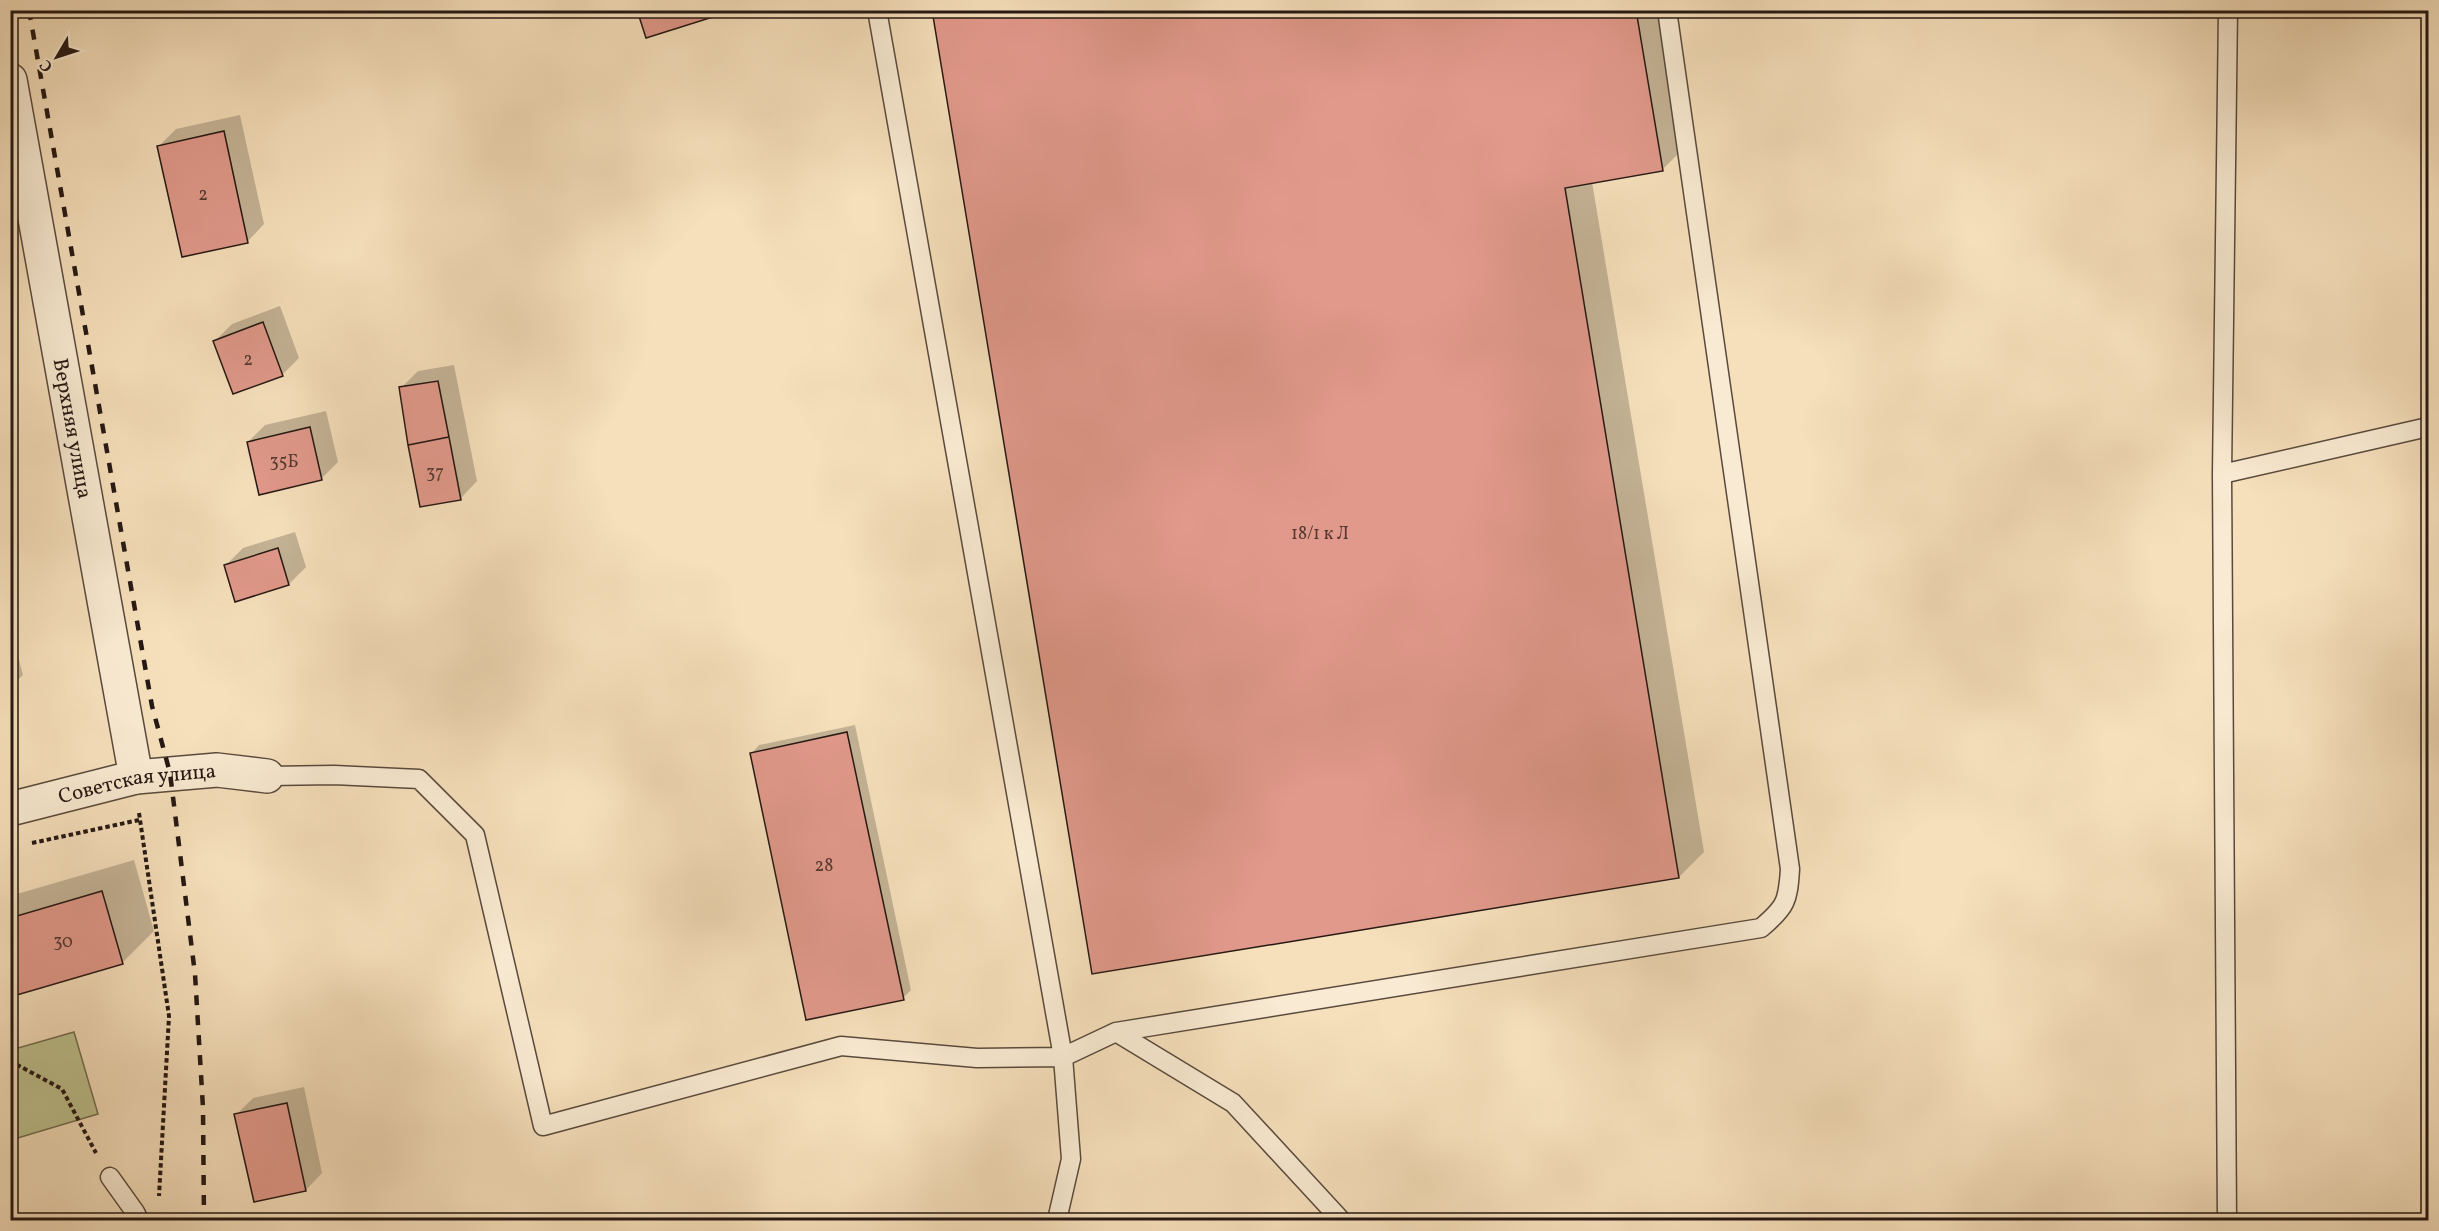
<svg xmlns="http://www.w3.org/2000/svg" width="2439" height="1231" viewBox="0 0 2439 1231" font-family="Vollkorn,serif">
<rect width="100%" height="100%" fill="#f6e0bc"/>
<filter id="stains"><feTurbulence type="fractalNoise" baseFrequency=".00333" numOctaves="4"/><feColorMatrix values="0 0 0 0 .2 0 0 0 0 .09 0 0 0 0 .02 0 0 0 .5 -.17"/></filter>
<radialGradient id="worn" r=".72"><stop offset=".6" stop-color="#630" stop-opacity="0"/><stop offset="1" stop-color="#630" stop-opacity=".3"/></radialGradient>
<path fill="#bdc28f" stroke="#716d51" stroke-width="1.5" d="M74,1032L98,1114L11,1140V1050Z"/>
<path fill="#0003" d="M934,10H1665L1687,145L1662,170L1592,182L1704,852L1679,877Z
M240,115L264,224L248,241L159,146L176,129Z
M280,306L299,358L282,375L215,341L232,324Z
M454,365L477,481L461,498L401,388L418,371Z
M326,411L338,462L321,479L248,442L265,425Z
M295,532L306,567L289,584L226,565L243,548Z
M10,627L23,675L10,687Z
M855,725L911,990L903,998L751,754L759,745Z
M134,860L154,931L122,963L10,995V896Z
M304,1087L322,1173L306,1190L236,1115L253,1098Z"/>
<path fill="#e1998b" stroke="#251813" stroke-width="1.5" d="M637,10H735L646,38Z
M932,10H1636L1663,171L1565,188L1679,878L1092,974Z
M224,131L248,243L182,257L157,146Z
M263,322L283,376L233,394L213,341Z
M438,381L449,437L408,445L399,387Z
M310,427L322,480L259,495L247,442Z
M449,437L461,500L420,507L408,445Z
M278,548L289,585L235,602L224,565Z
M847,732L904,1000L806,1020L750,753Z
M102,891L123,964L10,997V918Z
M287,1103L306,1191L254,1202L234,1114Z"/>
<g fill="none" stroke-linecap="round" stroke-linejoin="round">
<g stroke="#594a3d" stroke-width="21">
<path id="service" d="M877,10L1063,1057L1071,1159L1057,1220
M2222,474L2428,427
M267,776L334,775L419,779L475,835L543,1126L841,1046L977,1058L1063,1057L1116,1032L1761,928C1786,907 1788,901 1790,869L1667,10
M1116,1032L1233,1103L1341,1220
M110,1177L135,1212L139,1220
M2227,1220L2222,474L2228,10"/>
</g>
<g stroke="#594a3d" stroke-width="36">
<g id="minor">
<path id="s1" d="M10,80L136,777"/>
</g>
</g>
<g stroke="#594a3d" stroke-width="36">
<g id="tertiary">
<path id="s2" d="M10,809L136,777L217,770L267,776"/>
</g>
</g>
<path stroke="#251813" stroke-width="4" stroke-dasharray="4.5 3" stroke-linecap="butt" d="M139,813L169,1016L159,1196
M32,843L139,820
M10,1061L62,1089L96,1153"/>
<use href="#service" stroke="#f9ebd3" stroke-width="18"/>
<use href="#minor" stroke="#f9ebd3" stroke-width="33"/>
<use href="#tertiary" stroke="#f9ebd3" stroke-width="33"/>
<path stroke="#251813" stroke-width="4.5" stroke-dasharray="10 10" stroke-linecap="butt" d="M29,10L152,706L170,773L195,974L203,1108L204,1220"/>
</g>
<g text-anchor="middle" stroke-width="6" stroke-linejoin="round" paint-order="stroke">
<g font-size="18" fill="#543831">
<text x="203" y="200">2</text>
<text x="248" y="365">2</text>
<text x="284" y="467">35Б</text>
<text x="435" y="478">37</text>
<text x="1320" y="539">18/1 к Л</text>
<text x="824" y="871">28</text>
<text x="63" y="947">30</text>
</g>
<g font-size="21" fill="#251813" stroke="#f9ebd3">
<text dy="7" stroke="none"><textPath href="#s1" startOffset="354">Верхняя улица</textPath></text>
<text dy="7" stroke="none"><textPath href="#s2" startOffset="130">Советская улица</textPath></text>
</g>
</g>
<rect width="2439" height="1231" fill="none" stroke="#f6e0bc" stroke-width="36"/>
<rect x="12" y="12" width="2415" height="1207" fill="none" stroke="#251813" stroke-width="3"/>
<rect x="18" y="18" width="2403" height="1195" fill="none" stroke="#251813" stroke-width="1.5"/>
<g transform="translate(57 57) rotate(231)" stroke="#f9ebd3" stroke-width="4.5" paint-order="stroke">
<path d="M0-4.5L10 22L0 15L-10 22Z" fill="#251813"/>
<text y="-9" font-size="16" font-weight="bold" text-anchor="middle" fill="#251813">С</text>
</g>
<rect width="100%" height="100%" filter="url(#stains)"/>
<rect width="100%" height="100%" fill="url(#worn)"/>
</svg>
